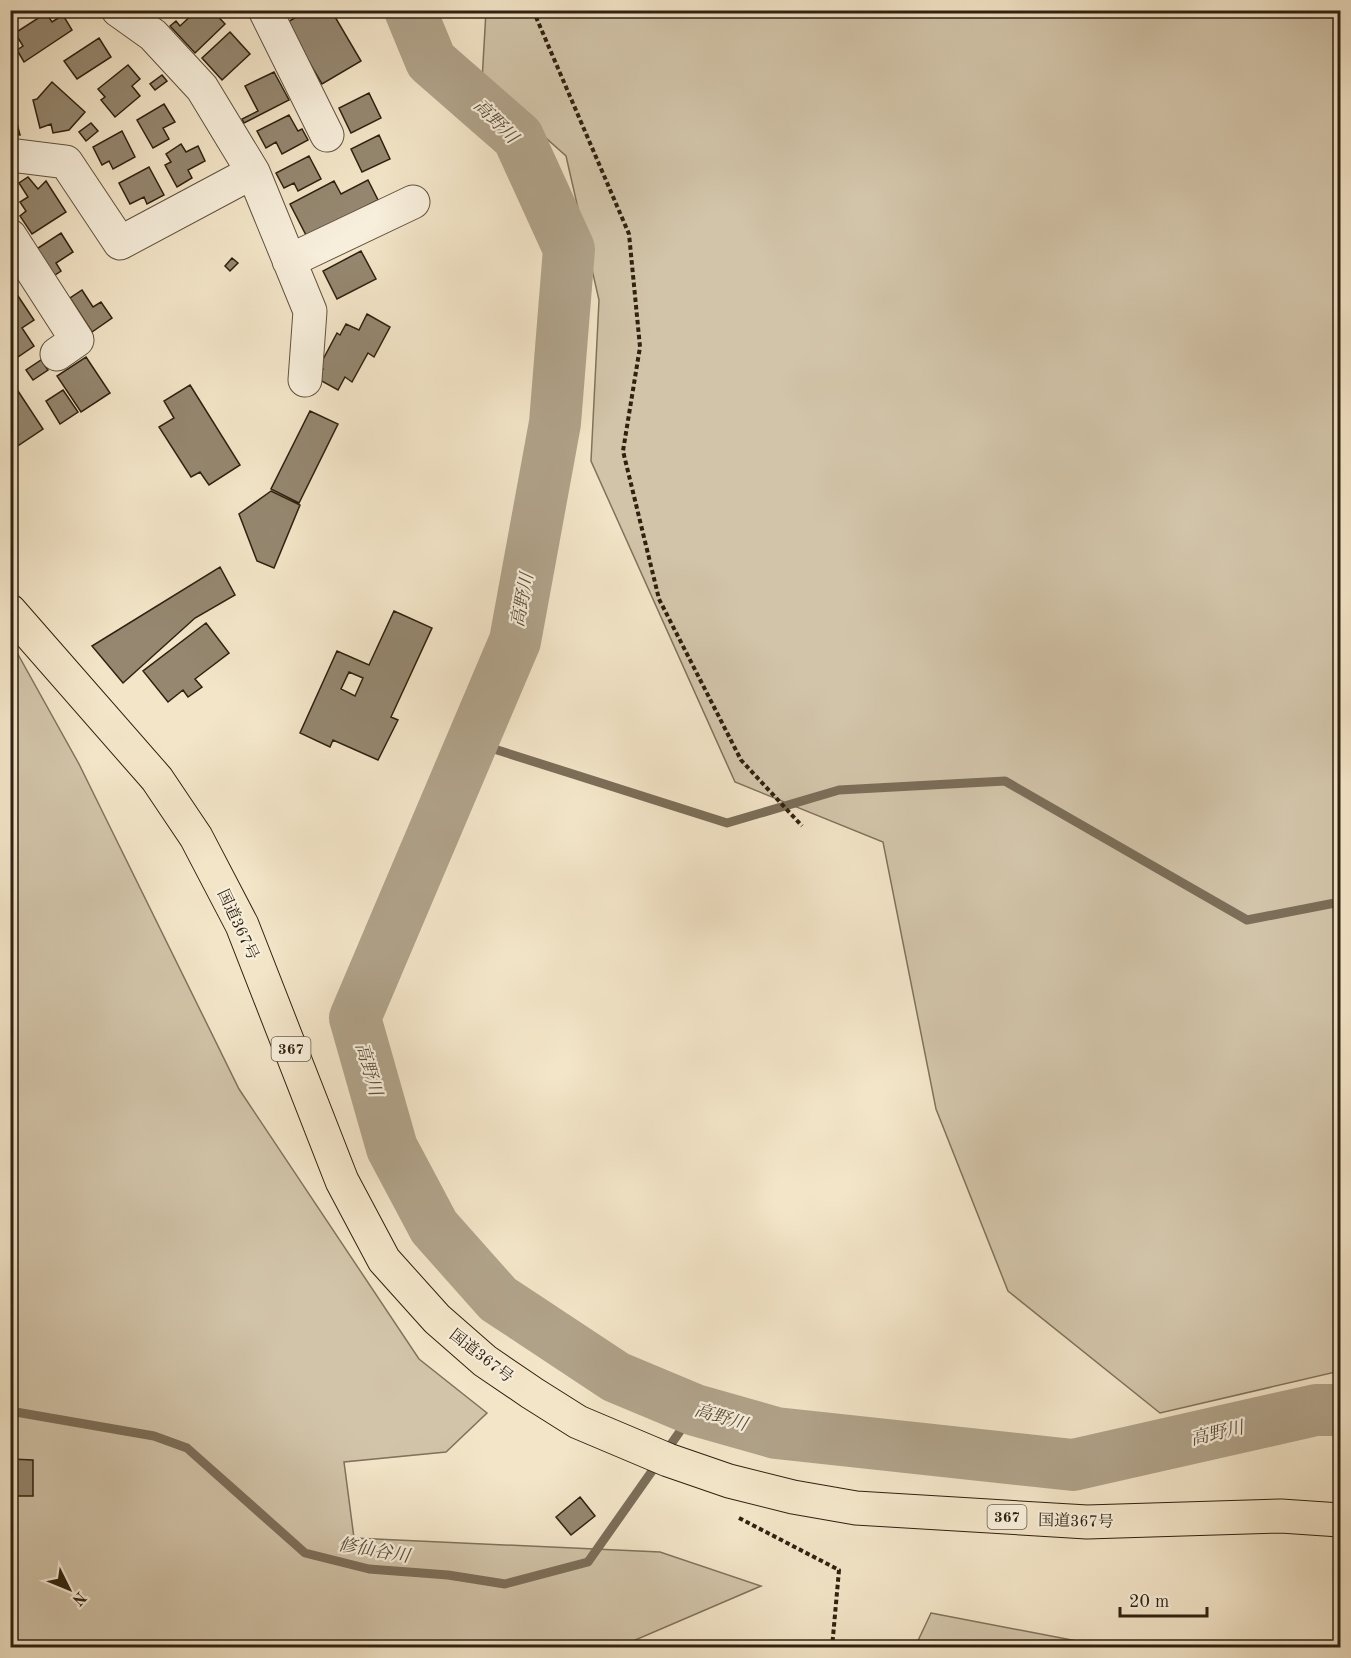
<svg xmlns="http://www.w3.org/2000/svg" width="1351" height="1658" viewBox="0 0 1351 1658" font-family="'Old Standard TT','Noto Serif JP',serif">
<rect width="100%" height="100%" fill="#f3e5c8"/>
<filter id="stains"><feTurbulence type="fractalNoise" baseFrequency=".00333" numOctaves="4"/><feColorMatrix values="0 0 0 0 .2 0 0 0 0 .09 0 0 0 0 .02 0 0 0 .5 -.17"/></filter>
<radialGradient id="worn" r=".72"><stop offset=".6" stop-color="#630" stop-opacity="0"/><stop offset="1" stop-color="#630" stop-opacity=".3"/></radialGradient>
<path fill="#d2c4a9" stroke="#80725c" stroke-width="1.5" d="M486,11H1340V1371L1160,1413L1008,1291L936,1109L883,842L735,782L591,461L599,300L566,156L482,81Z
M10,640L79,764L239,1089L419,1359L487,1413L446,1452L344,1462L354,1538L660,1552L761,1586L619,1647H11Z
M931,1613L1108,1647H915Z"/>
<g fill="none" stroke-linecap="round" stroke-linejoin="round">
<path stroke="#7c6e59" stroke-width="9" d="M472,742L727,823L839,790L1005,781L1247,920L1340,902
M10,1411L154,1436L187,1448L305,1553L369,1569L448,1575L505,1584L588,1562L695,1410"/>
<path stroke="#b0a289" stroke-width="52" d="M410,10L431,61L518,137L569,249L555,423L515,641L355,1018L392,1148L434,1227L498,1299L616,1377L695,1410L776,1433L1073,1465L1316,1410H1340"/>
</g>
<path fill="#958770" stroke="#2f2110" stroke-width="1.5" fill-rule="evenodd" d="M197,10H212L225,24L195,53L170,26L176,21L180,26Z
M308,10H331L361,61L322,84L286,23Z
M46,13L52,22L63,15L72,30L24,62L17,50L23,46L15,33Z
M230,32L250,54L222,80L202,58Z
M99,38L111,57L77,79L64,61Z
M128,65L140,79L132,86L140,96L115,117L101,100L105,97L98,89Z
M274,72L289,100L244,123L242,119L258,111L245,86Z
M162,75L167,81L155,90L150,84Z
M52,82L85,112L69,130L53,133L51,124L40,128L33,100L37,99Z
M369,93L381,118L351,133L339,108Z
M10,98L20,135L10,134Z
M164,104L175,122L163,128L169,139L153,148L137,120Z
M289,115L298,131L302,129L308,140L282,154L276,142L266,148L257,131Z
M91,123L98,131L86,141L79,132Z
M122,131L135,157L113,169L109,161L102,165L93,147Z
M379,135L390,159L362,172L351,149Z
M181,144L186,152L198,146L205,161L188,170L192,178L177,187L165,165L171,162L166,154Z
M309,156L321,179L298,191L294,183L284,188L276,173Z
M149,167L164,195L147,204L144,197L130,204L119,183Z
M28,177L38,189L46,181L66,212L32,234L20,216L26,211L20,202L28,197L19,183Z
M368,180L378,200L307,237L290,204L334,181L341,194Z
M61,233L73,252L56,263L61,271L52,277L35,250Z
M361,251L376,279L337,299L323,271Z
M232,258L238,263L230,271L225,266Z
M82,290L93,307L101,302L112,318L92,332L70,298Z
M18,296L34,320L22,328L34,346L18,357L10,346V301Z
M367,314L390,327L374,357L368,353L352,382L345,377L338,390L318,379L323,369L319,367L337,333L340,335L346,324L359,330Z
M86,357L110,393L81,412L57,376Z
M41,360L48,370L33,380L26,370Z
M190,385L240,465L209,485L200,472L191,477L159,427L174,418L164,401Z
M16,388L43,429L10,451V392Z
M63,390L78,412L60,424L46,401Z
M310,411L338,424L299,503L271,489Z
M271,491L300,505L274,568L257,561L239,514Z
M220,567L235,595L195,618L123,683L92,646Z
M394,611L432,628L391,717L398,720L378,760L333,740L330,747L300,733L337,651L369,665ZM349,672L363,678L355,696L341,689Z
M206,623L229,653L195,679L202,687L188,697L183,690L168,702L143,671Z
M10,1459L33,1460V1496H10Z
M580,1497L595,1516L571,1535L556,1517Z"/>
<g fill="none" stroke-linecap="round" stroke-linejoin="round">
<g stroke="#60523e" stroke-width="35">
<path id="minor" d="M118,10L153,35L202,88L253,172L310,311L305,380
M265,10L327,135
M10,155L66,162L120,243L253,172
M10,236L77,340L57,354
M289,261L413,202"/>
</g>
<g stroke="#2f2110" stroke-width="35">
<path id="highway" d="M10,611L157,779L196,837L242,925L342,1181L384,1260L437,1319L485,1361L532,1393L578,1422L668,1460L729,1481L793,1497L856,1508L1087,1522L1281,1516L1340,1520"/>
</g>
<path stroke="#2f2110" stroke-width="4" stroke-dasharray="4.5 3" stroke-linecap="butt" d="M533,10L629,234L640,347L623,451L659,599L741,760L802,826
M739,1518L839,1570L832,1648"/>
<use href="#minor" stroke="#f7eedb" stroke-width="33"/>
<use href="#highway" stroke="#f3e5c8" stroke-width="33"/>
</g>
<g text-anchor="middle" stroke-width="4.5" stroke-linejoin="round" paint-order="stroke">
<g fill="#f7eedb" stroke="#6b5e4d" stroke-width="1.5">
<rect x="271.5" y="1037" width="39" height="24" rx="4.5"/>
<rect x="987.5" y="1505" width="39" height="24" rx="4.5"/>
</g>
<g font-size="15" font-weight="bold" fill="#2f2110">
<text x="291" y="1054">367</text>
<text x="1007" y="1522">367</text>
</g>
<g font-size="16" fill="#2f2110" stroke="#f7eedb">
<text transform="translate(239 924) rotate(65)" y="6">国道367号</text>
<text transform="translate(482 1355) rotate(38)" y="6">国道367号</text>
<text transform="translate(1076 1520) rotate(1)" y="6">国道367号</text>
</g>
<g font-size="18" font-style="italic" fill="#5c4e3a" stroke="#f7eedb">
<text transform="translate(496 121) rotate(45)" y="6">高野川</text>
<text transform="translate(522 600) rotate(-79)" y="6">高野川</text>
<text transform="translate(369 1069) rotate(74)" y="6">高野川</text>
<text transform="translate(721 1417) rotate(17)" y="6">高野川</text>
<text transform="translate(1217 1433) rotate(-13)" y="6">高野川</text>
<text transform="translate(374 1550) rotate(10)" y="6">修仙谷川</text>
</g>
</g>
<rect width="1351" height="1658" fill="none" stroke="#f3e5c8" stroke-width="36"/>
<rect x="12" y="12" width="1327" height="1634" fill="none" stroke="#2f2110" stroke-width="3"/>
<rect x="18" y="18" width="1315" height="1622" fill="none" stroke="#2f2110" stroke-width="1.5"/>
<g transform="translate(69 1589) rotate(133)" stroke="#f7eedb" stroke-width="4.5" paint-order="stroke">
<path d="M0-4.5L10 22L0 15L-10 22Z" fill="#2f2110"/>
<text y="-9" font-size="16" font-weight="bold" text-anchor="middle" fill="#2f2110">N</text>
</g>
<path d="M1120 1607v9h87v-9" fill="none" stroke="#2f2110" stroke-width="3"/>
<text x="1129" y="1607" font-size="18" fill="#2f2110" stroke="#f7eedb" stroke-width="4.5" paint-order="stroke">20 m</text>
<rect width="100%" height="100%" filter="url(#stains)"/>
<rect width="100%" height="100%" fill="url(#worn)"/>
</svg>
